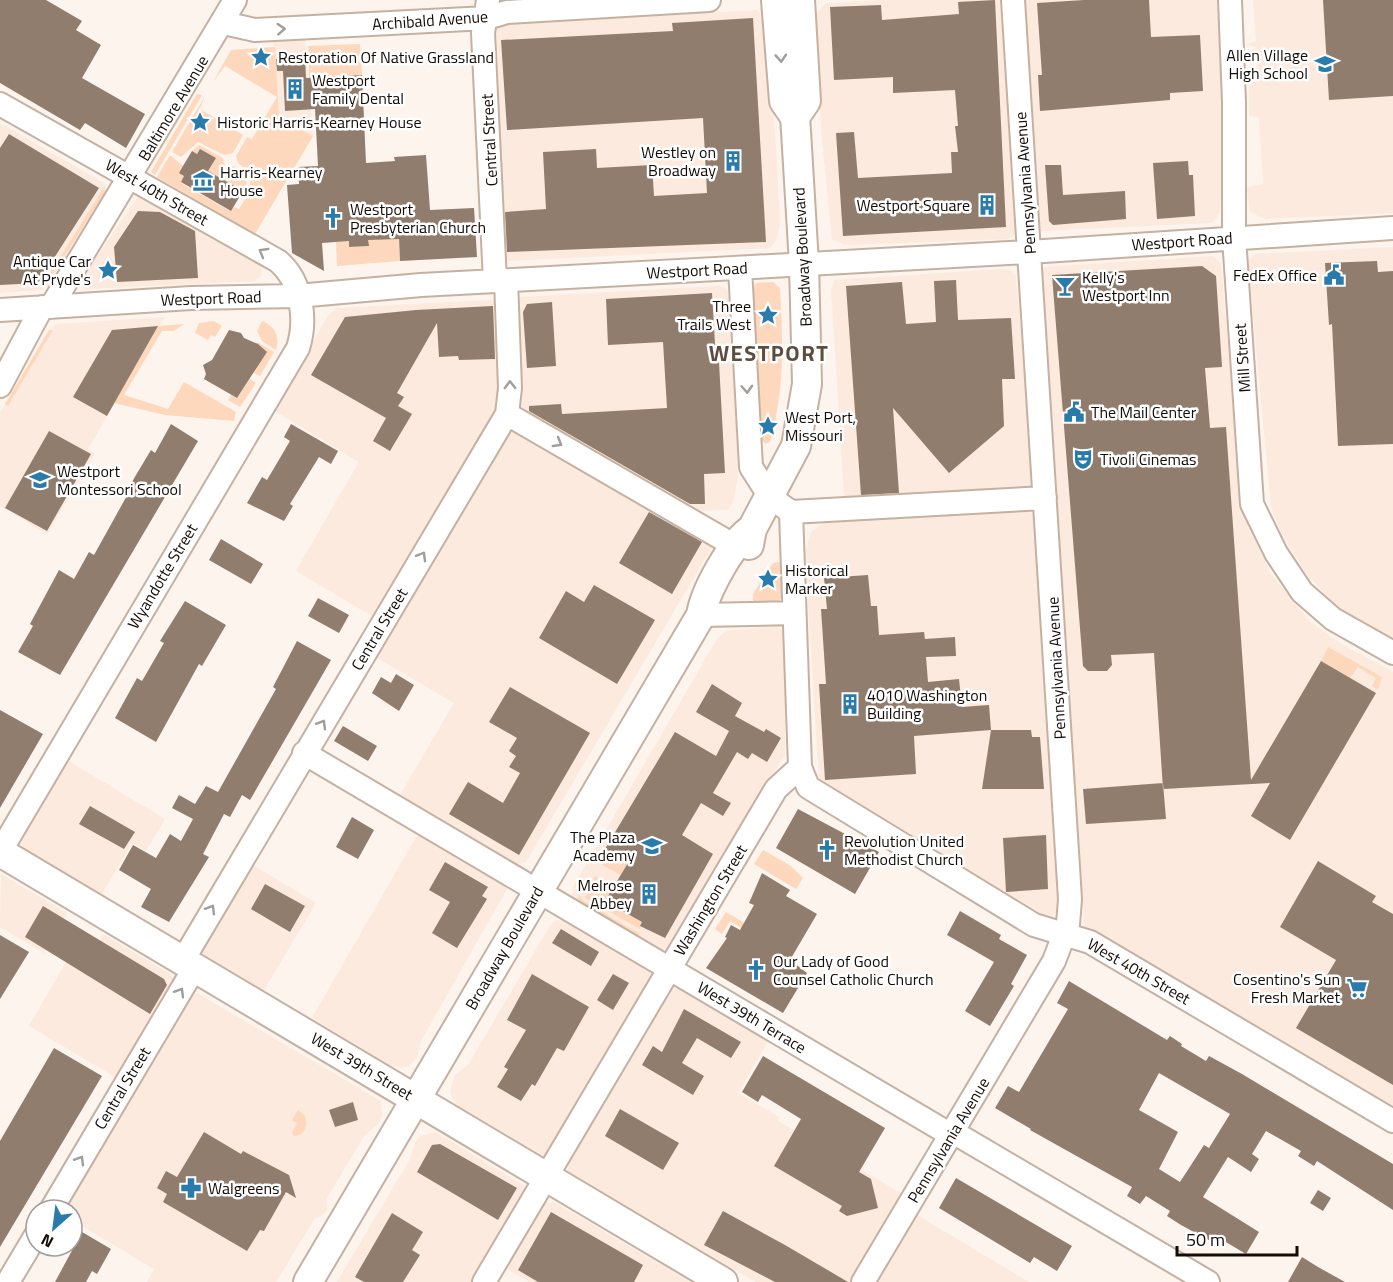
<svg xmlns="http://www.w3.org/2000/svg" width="1393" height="1282" viewBox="0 0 1393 1282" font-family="'Titillium Web',sans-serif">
<rect width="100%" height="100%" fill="#fcf4ed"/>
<path fill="#fbeadd" d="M881,0H1000L1016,226V234L1008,239L845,245L832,239L822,140L815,23L817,13L825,4Z
M1025,0H1218L1227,90L1220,212L1214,221L1211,223L1042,231L1038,224Z
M1253,0H1393V213L1265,219L1250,212L1247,187L1263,184L1259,117L1249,116V86L1251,82L1259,81L1256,47L1246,45L1256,41Z
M757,10L767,18L777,166L780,222L777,239L770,248L506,261L502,256L493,35L499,25Z
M305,39L313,136L279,117L274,42Z
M0,123L104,183L108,191L48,286L41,290L0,293Z
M139,195L258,262L262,268L261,276L255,281L85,289L82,283L84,276Z
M1393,247V639L1349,615L1329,598L1305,572L1282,534L1271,507L1248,261L1255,254Z
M1213,256L1221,264L1241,498L1249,529L1271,574L1310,622L1343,645L1393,672V1109L1087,931L1084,924L1042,273L1044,267Z
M1001,269L1011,270L1016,277L1027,400L1032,485L1030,491L848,503L844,495L831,288L835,280Z
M719,286L725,288L731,297L738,477L733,502L728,510L687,511L522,412L516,302L520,297Z
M492,300L497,303L502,400L375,618L296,571L359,462L273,410L328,316L337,308Z
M165,317L88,449L95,454L47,534L0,506V413L50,330L57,324Z
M510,424L713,545L526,862L517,865L399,797L454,703L374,656Z
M1022,509L1034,514L1035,521L1058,901L1057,911L1052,916L1045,917L1036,915L827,789L819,780L805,552L811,532L827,520Z
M774,626L783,630L785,639V754L671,947L659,950L578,902L572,896L573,887L717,639L726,631Z
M67,760L165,819L146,851L132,843L102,894L25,850L21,844V838Z
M417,835H421L506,883L508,887L421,1041L417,1057L409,1066L401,1068L390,1065L312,1018Z
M251,864L316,903L264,990L204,955L201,951Z
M1,874L67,913L44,953L0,927Z
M557,920L567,921L647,968L653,976L548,1154L543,1155L460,1107L453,1100L450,1091L455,1075L468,1065L551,924Z
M103,934L170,974L175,979L120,1080L29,1026L66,962L82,971Z
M677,987L768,1041L738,1093L779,1117L778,1121L906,1196L856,1282H756L568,1171V1164L671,991Z
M197,993L381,1101L382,1116L379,1123L364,1136L327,1198V1210L321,1216L315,1218L276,1282H147L154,1269L72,1220V1210H65L192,995Z
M435,1132L526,1187L472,1282H337L410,1159L415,1143L420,1136Z
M554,1202L690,1282H529L506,1268L545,1203Z
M917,1215L1029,1282H876Z"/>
<path fill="#fdd8bc" d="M360,44L362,75L309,78L308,46Z
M275,47L279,117L313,136L255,234L157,177L170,155L183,166L184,176L181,183L230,211L234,207L239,209C250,192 257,177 238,163L236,156L247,137L252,139L277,97L225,66L213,82L231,50Z
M197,94L202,95L155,175L151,172Z
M205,96L200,109L243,135L233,153L224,155L198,142L181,157L172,152Z
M199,145L223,158L225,166L218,177L208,171L215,158L200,149L197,154L192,151Z
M235,166L247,179L245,192L222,179L229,168Z
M103,189L106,191L48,282L46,280Z
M396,196L400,261L337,266L336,242L349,241L350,247L368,246V240Z
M773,282L780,288C783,343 785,388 770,442L766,444L761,440L752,290L756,283Z
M214,321L222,326L215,337L211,335L208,340L195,333L199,323Z
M262,321C275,326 280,337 276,350L263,342L257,331Z
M184,324L174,331H162L124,395L168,409L184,382L236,412L234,421L165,415L114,403L158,326Z
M49,330H53L8,406L5,404Z
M255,343H259L274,352L260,376L254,373L266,352Z
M250,379L256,383L240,407L228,400L231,395L237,398Z
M779,562L783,564L782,598L776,603L753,604V594L773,563Z
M1328,647L1382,677L1378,690L1372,686L1376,678L1358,667L1350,678L1321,661Z
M763,850L791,866L803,878L796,889L754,864Z
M610,852L628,863L621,875L602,865Z
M595,876L613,888L606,901L642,922L640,929L585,898Z
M580,895L582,900L640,934L637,938L578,902L576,900Z
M726,912L746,924L743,929L730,921L722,934L715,929Z
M298,1110L305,1116C308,1126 305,1135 294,1136L292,1133L297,1123L292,1120Z"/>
<path fill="#907d6e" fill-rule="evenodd" d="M0,0H46L82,21L76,30L101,45L82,78L145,114L126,148L85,123L80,130L0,83Z
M995,0L1006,227L843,236L836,133L854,132L858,178L952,173L951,152H958L955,126H958L955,90L893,93V77L834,80L830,7L881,5L882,20L959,14L958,2Z
M1084,0H1149L1151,37L1200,35L1203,91L1170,93V100L1040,111L1038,75H1042L1037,3Z
M1323,0H1393V96L1329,100Z
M753,18L766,242L507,252L505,212L546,209L543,152L596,149L597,168L652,165L654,196L707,193L703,118L507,130L501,40L673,31L672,23Z
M305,57L306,78L362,75L366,163L395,161L394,157L426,155L430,210L474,208L477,257L400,261L399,239L368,240L369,246L349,247V241L322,243L324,271L292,253L287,185L299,184L298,167L318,166L315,109L285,111L283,71H277L276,59Z
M9,134L99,188L38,283L0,285V148Z
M200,149L216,158L208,171L243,191L231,211L181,182L184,176L179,173L183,166L192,151L197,154Z
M1188,161L1189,175H1193L1195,216L1157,219L1153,163Z
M1045,165H1061L1063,195L1125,191L1126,219L1053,225L1049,221Z
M138,211L160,212L195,231L198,278L117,282L114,247Z
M1377,261L1378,272L1393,271V444L1338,446L1332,324L1329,325L1325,263Z
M1202,266L1216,276L1222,367L1205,368L1210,428L1226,427L1251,780L1321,661L1376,693L1290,840L1251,816L1270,783L1163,789L1154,653L1111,655L1112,665L1107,671H1088L1083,666L1052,275Z
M956,280L958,320L1011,318L1015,379H1002L1004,426L949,473L893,408L899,493L861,495L846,286L902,282L906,324L936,322L934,281Z
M712,293L715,344H718L725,473L704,474L705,504H690L529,411V406L561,404L562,414L667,408L663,342L608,345L606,299Z
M552,302L556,366L527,368L523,312L527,304Z
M493,306L495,359L459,360L458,356L439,357L437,323L397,393L404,397L398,406L412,414L390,451L373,441L386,418L311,375L345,317L416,310Z
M158,326L107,416L73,397L112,330Z
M229,330L241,333L244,338L258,344L267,352L237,398L204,379L206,374L203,365L212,360Z
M171,424L198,441L60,675L18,652L33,626L30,624L59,570L74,579L89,552L94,555L129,492L127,491L136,475L151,450L155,453Z
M291,424L338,451L331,464L319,457L290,504L293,506L284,521L247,503L262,477L267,480L290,441L284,437Z
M49,431L91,454L47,531L5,508Z
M649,512L702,542L672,594L619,563Z
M221,539L263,564L251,584L209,560Z
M868,575L871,606H877L879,635L924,632L925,639L955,637L956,656L926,657L928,682L959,679L962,707L989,705L991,730L914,736L916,774L825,780L819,684H826L821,609H827L824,578Z
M594,585L655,620L617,684L539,638L566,591L584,602Z
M318,598L349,615L339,633L308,616Z
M185,601L226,625L202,666L199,664L156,742L115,718L137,678L142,681L164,643L160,641Z
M297,641L331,660L250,800L242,795L230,817L224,814L203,854L209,857L169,922L141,907L151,889L119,870L133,845L156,858L170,834L181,841L193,819L172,808L179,795L195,804L206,786L218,792L276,689L273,687Z
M396,674L414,685L399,711L372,693L381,677L391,683Z
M712,684L742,703L735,716L764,732L766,729L781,738L767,762L752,753L748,759L737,752L713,793L731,803L723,816L701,803L682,835L713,854L665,938L640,926L642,922L605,901L628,863L605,849L675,732L716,756L729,731L696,712Z
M510,687L590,733L519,855L449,814L468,782L503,803L520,773L509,767L516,756L509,751L517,738L489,722Z
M0,710L43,734L0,808Z
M343,726L377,746L368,761L334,741Z
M991,730H1031L1032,737H1040L1044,789H982Z
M1163,783L1166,819L1086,824L1083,789Z
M90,806L135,832L124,849L79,824Z
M798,809L879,852L855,894L776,848Z
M352,817L374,830L358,859L336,847Z
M1046,835L1048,889L1006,892L1003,838Z
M1318,861L1376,896L1372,902L1393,914V1085L1296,1028L1336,960L1280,927Z
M445,862L488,887L482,896L487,899L457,948L432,933L450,902L429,890Z
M762,873L790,890L786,896L817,914L790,960L807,973L783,1013L706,968L727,938L725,937L731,925L740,930L754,905L749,903Z
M265,884L305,906L290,932L251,909Z
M43,906L164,979L167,985L150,1014L25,937Z
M960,911L1001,935L999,939L1027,955L1011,984L1014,986L990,1026L965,1011L994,962L947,935Z
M561,929L599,952L591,966L552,943Z
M0,935L29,952L0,999Z
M532,974L589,1007L564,1051L557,1048L535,1086L532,1084L521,1101L497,1087L508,1069L504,1067L526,1030L507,1020Z
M613,974L629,983L613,1010L597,1000Z
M1069,981L1167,1040L1170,1036L1182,1044L1181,1046L1206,1061L1209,1056L1242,1074L1393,1164V1210L1317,1161L1314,1166L1298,1156L1301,1151L1266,1131L1252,1154L1259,1159L1251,1172L1228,1157L1203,1197L1259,1232L1246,1254L1219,1238L1216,1244L1181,1225L1167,1216L1170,1211L1146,1196L1140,1204L1127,1196L1132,1187L1030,1130L1031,1129L995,1108L1008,1086L1019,1092L1068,1009L1057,1003ZM1159,1073L1230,1114L1209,1148L1204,1145L1180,1182L1159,1169L1178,1132L1139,1110Z
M684,1009L741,1042L731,1058L697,1038L682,1063L704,1076L693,1095L642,1065L653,1046L662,1052Z
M54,1048L102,1076L0,1247V1141Z
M763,1056L885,1128L859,1172L871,1179L878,1208L847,1216L839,1211L842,1206L774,1166L801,1119L762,1095L758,1102L742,1092Z
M353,1102L358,1120L335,1127L329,1110Z
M620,1109L679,1143L663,1170L605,1136Z
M204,1132L241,1154L243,1151L289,1175L296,1198L286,1192L264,1231L260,1230L247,1251L163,1202L167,1194L157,1188L166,1171L177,1177Z
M440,1144L517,1188L498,1220L417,1172L432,1145Z
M956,1178L1072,1246L1057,1271L1034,1257L1030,1263L939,1208Z
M1318,1190L1331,1198L1323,1211L1310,1203Z
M723,1211L785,1245L848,1282H775L704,1245Z
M551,1212L643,1265L634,1282H538L518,1270Z
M392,1213L423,1232L412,1250L420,1255L403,1282H364L355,1277Z
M82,1232L111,1249L97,1274L92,1271L86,1282H55Z
M1302,1257L1318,1267L1345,1282H1288Z"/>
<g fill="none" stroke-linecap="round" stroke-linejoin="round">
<g stroke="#c5b1a1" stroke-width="26">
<path id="minor" d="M488,0L483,33L495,281
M1230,0L1234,102V237L1252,504L1276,553L1302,592L1333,619L1393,653
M224,23L255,30L487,18L507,12L709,0
M0,104L278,261C302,281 307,320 298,348L0,852
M740,268L751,467L770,497L791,512L800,767L808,787L1034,925L1090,942L1393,1121
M51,307L235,0
M0,310L191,298L297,296L421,285L1029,252L1393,228
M0,386L42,307
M507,414L735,546
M791,512L1045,498
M701,615L794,613
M304,753L951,1135
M183,960L507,414L510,388L506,280
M953,1132L1208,1282
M51,1210L195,967
M8,1282L36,1235
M484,1282L776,789L800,767
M863,1282L1054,961L1068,924L1070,899L1013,0"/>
</g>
<g stroke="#c5b1a1" stroke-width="32">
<path id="major" d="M795,117L806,101L800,0
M749,545L752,529L796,446L807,384L804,264L796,131L795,117L784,101L776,0
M0,852L723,1282
M308,1282L701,615C705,591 732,542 752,529"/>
</g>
<use href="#minor" stroke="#fff" stroke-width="22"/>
<use href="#major" stroke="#fff" stroke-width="28"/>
</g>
<defs><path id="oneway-chevron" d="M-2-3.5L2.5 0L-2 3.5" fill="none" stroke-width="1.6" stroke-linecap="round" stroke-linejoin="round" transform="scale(1.5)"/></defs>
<g stroke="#a09d9b">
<use href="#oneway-chevron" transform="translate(281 29) rotate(-3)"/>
<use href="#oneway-chevron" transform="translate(781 58) rotate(86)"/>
<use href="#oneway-chevron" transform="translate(263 252) rotate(-150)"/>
<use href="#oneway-chevron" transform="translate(510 385) rotate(-91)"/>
<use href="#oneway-chevron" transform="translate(747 389) rotate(87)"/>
<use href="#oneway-chevron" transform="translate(558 443) rotate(30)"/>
<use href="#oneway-chevron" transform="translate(422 556) rotate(-60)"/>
<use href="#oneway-chevron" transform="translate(322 724) rotate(-59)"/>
<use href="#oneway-chevron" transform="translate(211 909) rotate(-59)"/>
<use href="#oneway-chevron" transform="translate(180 992) rotate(-59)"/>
<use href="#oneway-chevron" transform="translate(80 1160) rotate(-59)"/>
</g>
<defs>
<g id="sight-bare" transform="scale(1.62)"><path d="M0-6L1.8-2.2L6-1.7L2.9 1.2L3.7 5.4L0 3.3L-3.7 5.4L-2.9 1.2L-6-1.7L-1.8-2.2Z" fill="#297bac" stroke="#fff" stroke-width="2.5" paint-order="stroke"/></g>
<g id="school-bare" transform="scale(1.62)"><path d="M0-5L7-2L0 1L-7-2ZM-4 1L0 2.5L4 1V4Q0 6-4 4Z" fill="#297bac" stroke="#fff" stroke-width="2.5" paint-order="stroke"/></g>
<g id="building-bare" transform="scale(1.62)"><path d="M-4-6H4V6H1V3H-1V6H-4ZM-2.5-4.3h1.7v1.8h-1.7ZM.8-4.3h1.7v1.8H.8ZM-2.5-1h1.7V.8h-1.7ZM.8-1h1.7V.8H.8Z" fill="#297bac" stroke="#fff" stroke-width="2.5" paint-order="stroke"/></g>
<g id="museum-bare" transform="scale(1.62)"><path d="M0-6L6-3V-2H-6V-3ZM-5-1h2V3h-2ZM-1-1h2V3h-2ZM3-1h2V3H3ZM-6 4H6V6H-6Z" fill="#297bac" stroke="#fff" stroke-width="2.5" paint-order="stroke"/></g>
<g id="church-bare" transform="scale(1.62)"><path d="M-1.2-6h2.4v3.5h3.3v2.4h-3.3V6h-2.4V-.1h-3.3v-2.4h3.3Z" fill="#297bac" stroke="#fff" stroke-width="2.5" paint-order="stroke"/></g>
<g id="civic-bare" transform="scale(1.62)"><path d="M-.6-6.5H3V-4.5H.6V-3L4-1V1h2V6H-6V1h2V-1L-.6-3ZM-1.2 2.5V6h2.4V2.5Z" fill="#297bac" stroke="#fff" stroke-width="2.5" paint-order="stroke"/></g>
<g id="bar-bare" transform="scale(1.62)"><path d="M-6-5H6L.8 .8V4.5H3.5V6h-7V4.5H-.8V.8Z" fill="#297bac" stroke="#fff" stroke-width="2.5" paint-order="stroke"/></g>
<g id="theatre-bare" transform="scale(1.62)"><path d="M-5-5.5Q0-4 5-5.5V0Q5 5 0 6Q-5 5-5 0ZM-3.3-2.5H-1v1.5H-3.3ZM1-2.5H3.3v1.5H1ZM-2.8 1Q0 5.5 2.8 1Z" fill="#297bac" stroke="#fff" stroke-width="2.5" paint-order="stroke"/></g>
<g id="supermarket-bare" transform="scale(1.62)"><path d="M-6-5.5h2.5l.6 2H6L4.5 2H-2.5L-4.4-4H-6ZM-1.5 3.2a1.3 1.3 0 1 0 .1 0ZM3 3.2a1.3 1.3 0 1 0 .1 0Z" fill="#297bac" stroke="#fff" stroke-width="2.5" paint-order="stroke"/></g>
<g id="pharmacy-bare" transform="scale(1.62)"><path d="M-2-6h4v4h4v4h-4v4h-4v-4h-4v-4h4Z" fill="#297bac" stroke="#fff" stroke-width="2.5" paint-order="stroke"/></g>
</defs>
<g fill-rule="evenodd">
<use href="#sight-bare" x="261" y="57"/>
<use href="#school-bare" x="1325" y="64"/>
<use href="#building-bare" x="295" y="89"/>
<use href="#sight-bare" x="200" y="122"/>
<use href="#building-bare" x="733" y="161"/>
<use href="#museum-bare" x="203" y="181"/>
<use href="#building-bare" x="987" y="205"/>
<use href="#church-bare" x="333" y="218"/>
<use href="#sight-bare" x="108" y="270"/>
<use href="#civic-bare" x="1334" y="275"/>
<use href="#bar-bare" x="1065" y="286"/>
<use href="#sight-bare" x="768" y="315"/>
<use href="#civic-bare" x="1074" y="412"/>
<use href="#sight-bare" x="768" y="426"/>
<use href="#theatre-bare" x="1083" y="459"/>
<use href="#school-bare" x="40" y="480"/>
<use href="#sight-bare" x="768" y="579"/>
<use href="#building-bare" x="850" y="704"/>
<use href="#school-bare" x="652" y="846"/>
<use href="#church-bare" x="827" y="850"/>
<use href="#building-bare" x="649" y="894"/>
<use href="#church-bare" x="756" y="970"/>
<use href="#supermarket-bare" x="1357" y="988"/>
<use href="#pharmacy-bare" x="191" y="1188"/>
</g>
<g text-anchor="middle" stroke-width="5" stroke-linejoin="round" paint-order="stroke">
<g font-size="16" fill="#120b06" stroke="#fff">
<text transform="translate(430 20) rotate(-4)" y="6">Archibald Avenue</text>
<text transform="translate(173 108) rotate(-59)" y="6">Baltimore Avenue</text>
<text transform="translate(489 140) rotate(-93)" y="6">Central Street</text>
<text transform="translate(1025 183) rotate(-94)" y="6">Pennsylvania Avenue</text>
<text transform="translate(157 192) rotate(30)" y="6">West 40th Street</text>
<text transform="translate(1182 241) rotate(-4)" y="6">Westport Road</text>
<text transform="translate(802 257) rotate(-93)" y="6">Broadway Boulevard</text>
<text transform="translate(697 270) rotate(-3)" y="6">Westport Road</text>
<text transform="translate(211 298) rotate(-2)" y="6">Westport Road</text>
<text transform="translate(1242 358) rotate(-94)" y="6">Mill Street</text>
<text transform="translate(162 576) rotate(-59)" y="6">Wyandotte Street</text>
<text transform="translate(379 629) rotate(-59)" y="6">Central Street</text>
<text transform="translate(1056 668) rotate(-93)" y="6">Pennsylvania Avenue</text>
<text transform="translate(710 900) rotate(-59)" y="6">Washington Street</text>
<text transform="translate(504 948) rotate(-60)" y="6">Broadway Boulevard</text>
<text transform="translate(1139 971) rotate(30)" y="6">West 40th Street</text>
<text transform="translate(752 1017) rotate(31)" y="6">West 39th Terrace</text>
<text transform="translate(362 1066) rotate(31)" y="6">West 39th Street</text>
<text transform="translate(122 1088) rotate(-59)" y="6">Central Street</text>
<text transform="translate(948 1140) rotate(-59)" y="6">Pennsylvania Avenue</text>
</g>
<g font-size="16" fill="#120b06" stroke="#fff" text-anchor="start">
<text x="1308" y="61" text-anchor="end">Allen Village<tspan x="1308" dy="18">High School</tspan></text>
<text x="278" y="63">Restoration Of Native Grassland</text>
<text x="312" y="86">Westport<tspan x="312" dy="18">Family Dental</tspan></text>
<text x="217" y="128">Historic Harris-Kearney House</text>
<text x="716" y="158" text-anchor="end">Westley on<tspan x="716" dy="18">Broadway</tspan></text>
<text x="220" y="178">Harris-Kearney<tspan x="220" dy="18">House</tspan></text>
<text x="970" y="211" text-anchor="end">Westport Square</text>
<text x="350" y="215">Westport<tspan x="350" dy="18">Presbyterian Church</tspan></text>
<text x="91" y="267" text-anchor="end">Antique Car<tspan x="91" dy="18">At Pryde's</tspan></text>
<text x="1317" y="281" text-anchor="end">FedEx Office</text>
<text x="1082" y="283">Kelly's<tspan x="1082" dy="18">Westport Inn</tspan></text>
<text x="751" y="312" text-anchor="end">Three<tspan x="751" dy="18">Trails West</tspan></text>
<text x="1091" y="418">The Mail Center</text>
<text x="785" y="423">West Port,<tspan x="785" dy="18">Missouri</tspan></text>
<text x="1100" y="465">Tivoli Cinemas</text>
<text x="57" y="477">Westport<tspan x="57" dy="18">Montessori School</tspan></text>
<text x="785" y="576">Historical<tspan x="785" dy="18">Marker</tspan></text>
<text x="867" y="701">4010 Washington<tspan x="867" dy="18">Building</tspan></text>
<text x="635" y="843" text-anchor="end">The Plaza<tspan x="635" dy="18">Academy</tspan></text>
<text x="844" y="847">Revolution United<tspan x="844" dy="18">Methodist Church</tspan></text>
<text x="632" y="891" text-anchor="end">Melrose<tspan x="632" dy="18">Abbey</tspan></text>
<text x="773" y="967">Our Lady of Good<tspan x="773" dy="18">Counsel Catholic Church</tspan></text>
<text x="1340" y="985" text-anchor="end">Cosentino's Sun<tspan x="1340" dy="18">Fresh Market</tspan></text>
<text x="208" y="1194">Walgreens</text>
</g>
<g font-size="22" font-weight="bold" letter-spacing="1.5" fill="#5e4d3f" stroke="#fff">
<text x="769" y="361">WESTPORT</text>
</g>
</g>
<g transform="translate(54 1228) rotate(208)"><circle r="28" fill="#ffffff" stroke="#a09d9b" stroke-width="1.5"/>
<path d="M0-4.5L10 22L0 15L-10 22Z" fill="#297bac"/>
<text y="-9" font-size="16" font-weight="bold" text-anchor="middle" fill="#120b06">N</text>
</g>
<path d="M1177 1246v9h120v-9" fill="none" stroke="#120b06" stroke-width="3"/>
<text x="1186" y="1246" font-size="18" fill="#120b06" stroke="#ffffff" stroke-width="4.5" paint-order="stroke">50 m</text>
</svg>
